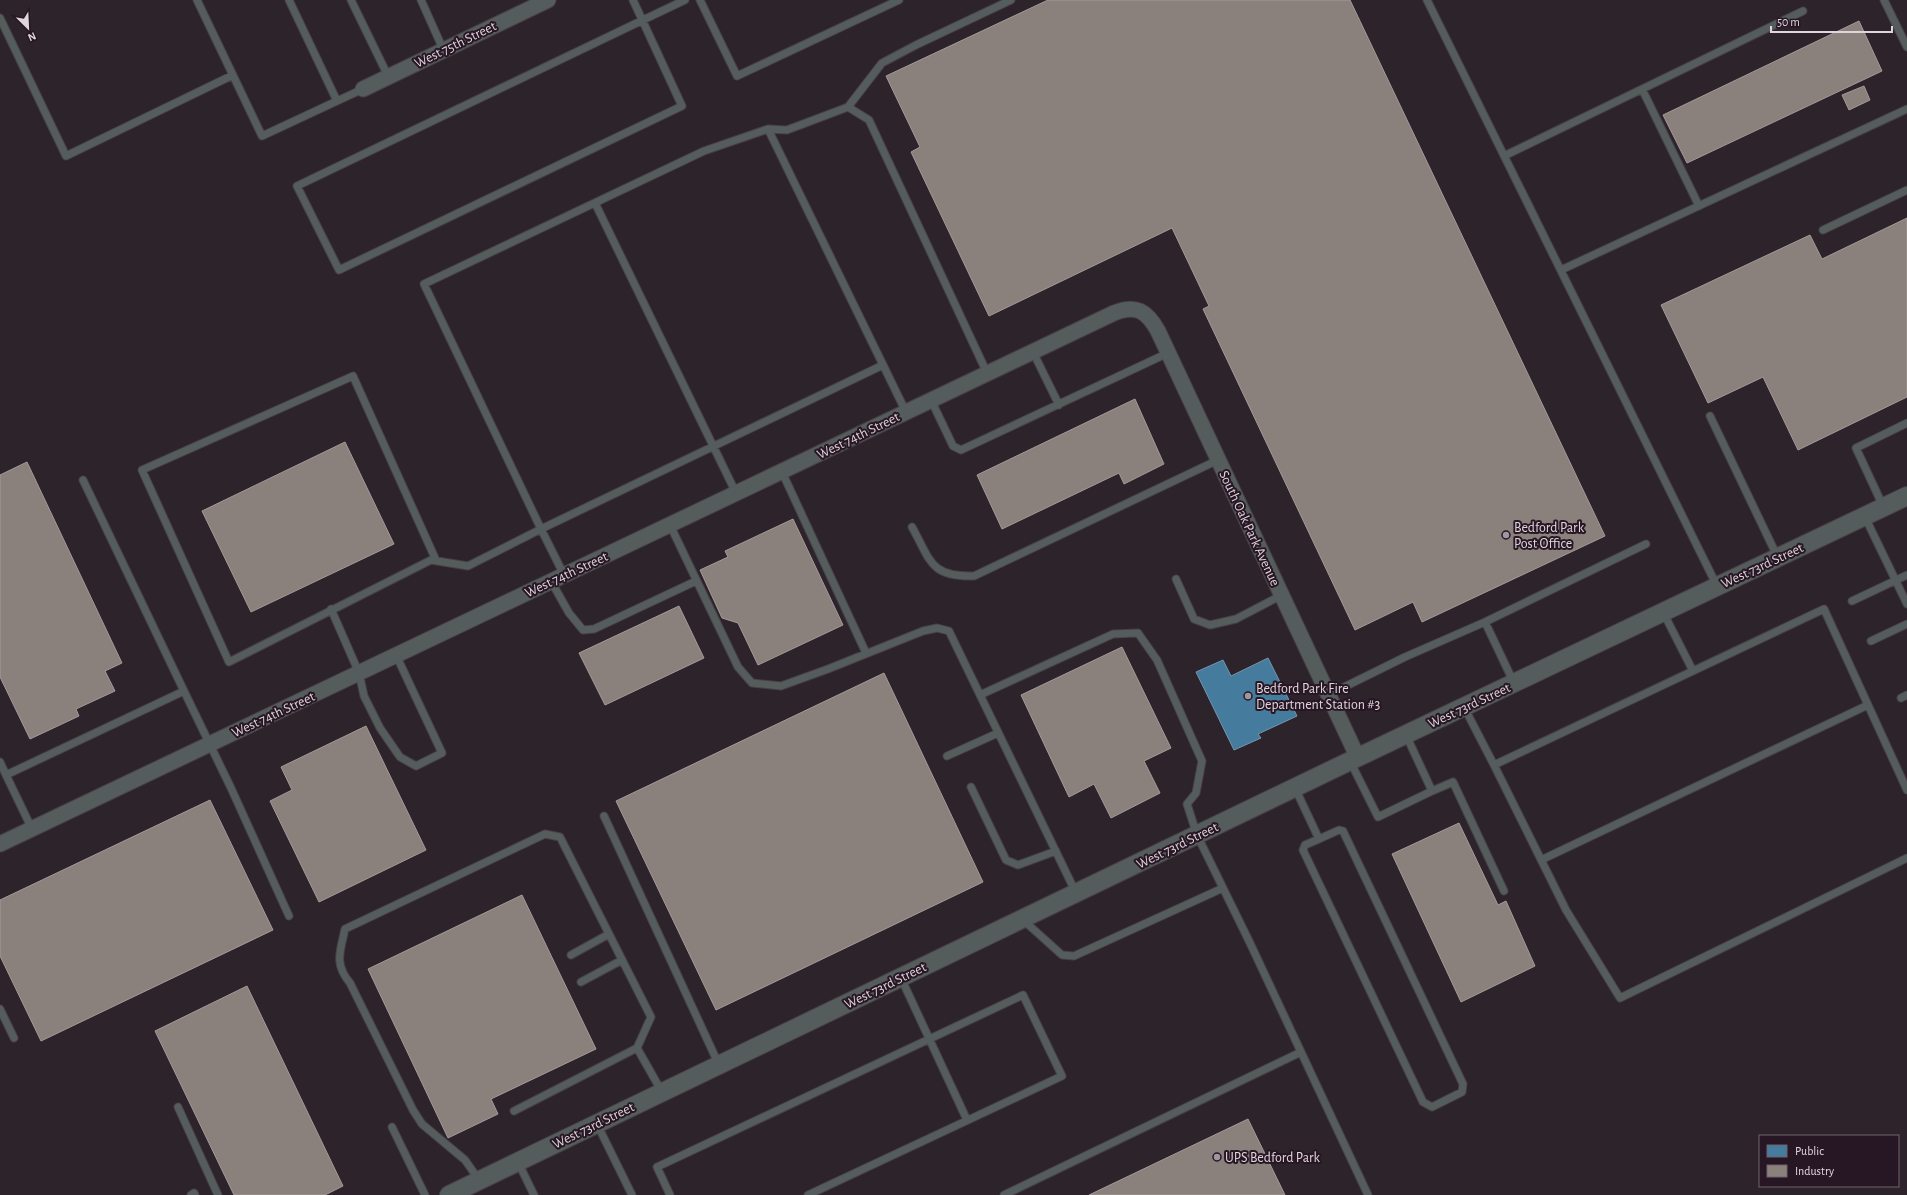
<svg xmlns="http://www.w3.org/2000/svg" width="1907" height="1195" viewBox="0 0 1907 1195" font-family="'Alegreya Sans',sans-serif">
<rect width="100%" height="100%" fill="#2d232b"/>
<path fill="#457b9d" stroke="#7496b0" d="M1268,658L1297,716L1258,734L1261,738L1234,750L1196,672L1223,660L1231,676Z"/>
<path fill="#8a817c" stroke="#a49a99" d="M1048,0H1350L1605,536L1422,622L1413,602L1355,630L1203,309L1209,306L1172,228L989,316L911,152L920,147L886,76Z
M1859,21L1882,71L1687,163L1663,115Z
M1864,86L1870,100L1849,110L1842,95Z
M1907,218V397L1798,450L1763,377L1708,403L1661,305L1810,235L1822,259Z
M1135,399L1164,464L1124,484L1119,473L1002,529L977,475Z
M345,442L394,544L251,612L202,511Z
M27,462L122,663L105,671L115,691L76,709L79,716L30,739L0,677V475Z
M793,519L843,625L758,665L738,623L722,618L700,570L728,557L725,551Z
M679,606L704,658L605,705L579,653Z
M1122,647L1171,748L1144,761L1160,793L1111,818L1094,784L1069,797L1021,695Z
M884,673L983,882L716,1010L616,801Z
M366,726L426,850L319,902L270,801L292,790L281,767Z
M210,800L273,930L41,1041L0,956V900Z
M1459,823L1498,905L1506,901L1535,966L1461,1002L1392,854Z
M522,895L596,1049L491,1099L498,1114L448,1138L368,969Z
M247,986L343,1186L325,1195H234L155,1031Z
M1248,1119L1285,1195H1089Z"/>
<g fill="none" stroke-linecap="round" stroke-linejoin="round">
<g stroke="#494047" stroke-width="9">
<path id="service" d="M197,0L262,136L337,101
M289,0L337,101L363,89
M351,0L388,76
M421,0L443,49
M633,0L682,106L339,270L297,186L643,20L685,0
M700,0L737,76L899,0
M1427,0L1717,586
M1884,0L1907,47
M0,18L66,156L233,75
M1642,89L1699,206
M848,107L869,120L987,373
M1504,156L1803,11
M595,203L736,493
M1823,230L1907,190
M1561,270L1907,109
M1033,352L1059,405
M353,376L435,558L229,662L142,470Z
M931,400L953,446L961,450L1168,353
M906,412L768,129L787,130L848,107L882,63L916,45L1011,0
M1710,416L1778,558
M782,472L866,653
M83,480L184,691
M1883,506L1856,448L1907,423
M1865,517L1907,604
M670,525L738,667L752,683L781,686L828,669L923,631L937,628L949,631L1076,893
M912,527C931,561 930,577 974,576L1218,460
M431,560L468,566L541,529L424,284L704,151L768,129
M564,575L541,529L883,365
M1176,579L1194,619L1210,625L1236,619L1282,595
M551,581L569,613L583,630L594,629L696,581
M1852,601L1907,575
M331,609L359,673L364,696L380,728L400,757L416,766L442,753L396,655
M1663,612L1693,671
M1871,641L1907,624
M1514,683L1485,622L1646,544
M980,695L1113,634L1138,633L1157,660L1202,761L1196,793L1187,804L1197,835L1250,943L1368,1195
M1328,695L1405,657L1485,622
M1901,698L1907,695
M1464,707L1494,765
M947,756L998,733
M1350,761L1378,817L1432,791L1406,735
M0,762L6,775
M971,787L1006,860L1018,865L1056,851
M1295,788L1319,839L1305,845L1303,850L1423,1102L1432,1107L1462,1092L1463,1084L1343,831L1339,830L1319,839
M1907,790L1824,609L1494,765L1566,910L1620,998L1907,858
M1432,791L1453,782L1504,891
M604,816L719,1065
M32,829L6,775L184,691L231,788L289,916
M1541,860L1868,705
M1022,919L1062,955L1074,956L1223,888
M571,955L609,934
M901,978L967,1120
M581,982L622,960
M0,1009L14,1038
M178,1107L218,1195
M514,1111L637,1048
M597,1124L632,1195
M392,1127L425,1195
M518,1162L534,1195
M479,1180L465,1160L422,1124L413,1110L350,983C334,964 340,952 345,929L545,834L560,837L651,1017L637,1048L662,1092
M191,1195L194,1193L195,1195
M670,1195L657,1167L1023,995L1062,1076L808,1195
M1004,1195L1301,1052"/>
</g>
<g stroke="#494047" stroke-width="17">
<path id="minor" d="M363,89L548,0
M0,844L1114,313C1136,304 1147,311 1158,331L1358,758"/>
</g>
<g stroke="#494047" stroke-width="20">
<path id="tertiary" d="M449,1195L1350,761L1907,496"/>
</g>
<use href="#service" stroke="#545c5c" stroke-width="7"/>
<use href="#minor" stroke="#545c5c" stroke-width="15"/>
<use href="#tertiary" stroke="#545c5c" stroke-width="18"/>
</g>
<g fill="#a1969f" stroke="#271623" stroke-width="1.5">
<circle cx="1506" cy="535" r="4"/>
<circle cx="1248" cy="696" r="4"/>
<circle cx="1217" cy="1157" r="4"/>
</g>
<g text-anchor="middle" stroke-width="4" stroke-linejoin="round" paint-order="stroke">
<g font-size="14" fill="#e0d4dd" stroke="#271623">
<text transform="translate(455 44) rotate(-26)" y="5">West 75th Street</text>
<text transform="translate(858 435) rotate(-26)" y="5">West 74th Street</text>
<text transform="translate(1250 528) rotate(65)" y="5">South Oak Park Avenue</text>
<text transform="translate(1762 565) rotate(-25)" y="5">West 73rd Street</text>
<text transform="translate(566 574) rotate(-25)" y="5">West 74th Street</text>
<text transform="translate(1469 705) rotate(-25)" y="5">West 73rd Street</text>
<text transform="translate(273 714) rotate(-25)" y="5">West 74th Street</text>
<text transform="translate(1177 845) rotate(-26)" y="5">West 73rd Street</text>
<text transform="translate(885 985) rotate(-26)" y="5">West 73rd Street</text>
<text transform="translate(593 1125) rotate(-26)" y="5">West 73rd Street</text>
</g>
<g font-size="14" fill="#e0d4dd" stroke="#271623" text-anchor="start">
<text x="1514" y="532">Bedford Park<tspan x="1514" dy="16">Post Office</tspan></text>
<text x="1256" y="693">Bedford Park Fire<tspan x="1256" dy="16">Department Station #3</tspan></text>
<text x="1225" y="1162">UPS Bedford Park</text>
</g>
</g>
<rect x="1759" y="1135" width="140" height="52" fill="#271623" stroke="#71626d"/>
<rect x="1767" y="1145" width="20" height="12" fill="#457b9d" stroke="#71626d"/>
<text x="1795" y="1155" font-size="12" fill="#e0d4dd">Public</text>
<rect x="1767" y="1165" width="20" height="12" fill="#8a817c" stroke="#71626d"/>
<text x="1795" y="1175" font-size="12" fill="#e0d4dd">Industry</text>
<g transform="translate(28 28) rotate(156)" stroke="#271623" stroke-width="3" paint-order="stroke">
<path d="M0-3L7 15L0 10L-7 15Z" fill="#e0d4dd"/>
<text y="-6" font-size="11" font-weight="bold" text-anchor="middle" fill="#e0d4dd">N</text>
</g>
<path d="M1771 26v6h121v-6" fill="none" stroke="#e0d4dd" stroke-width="2"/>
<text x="1777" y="26" font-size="12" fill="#e0d4dd" stroke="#271623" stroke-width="3" paint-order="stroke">50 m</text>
</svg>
